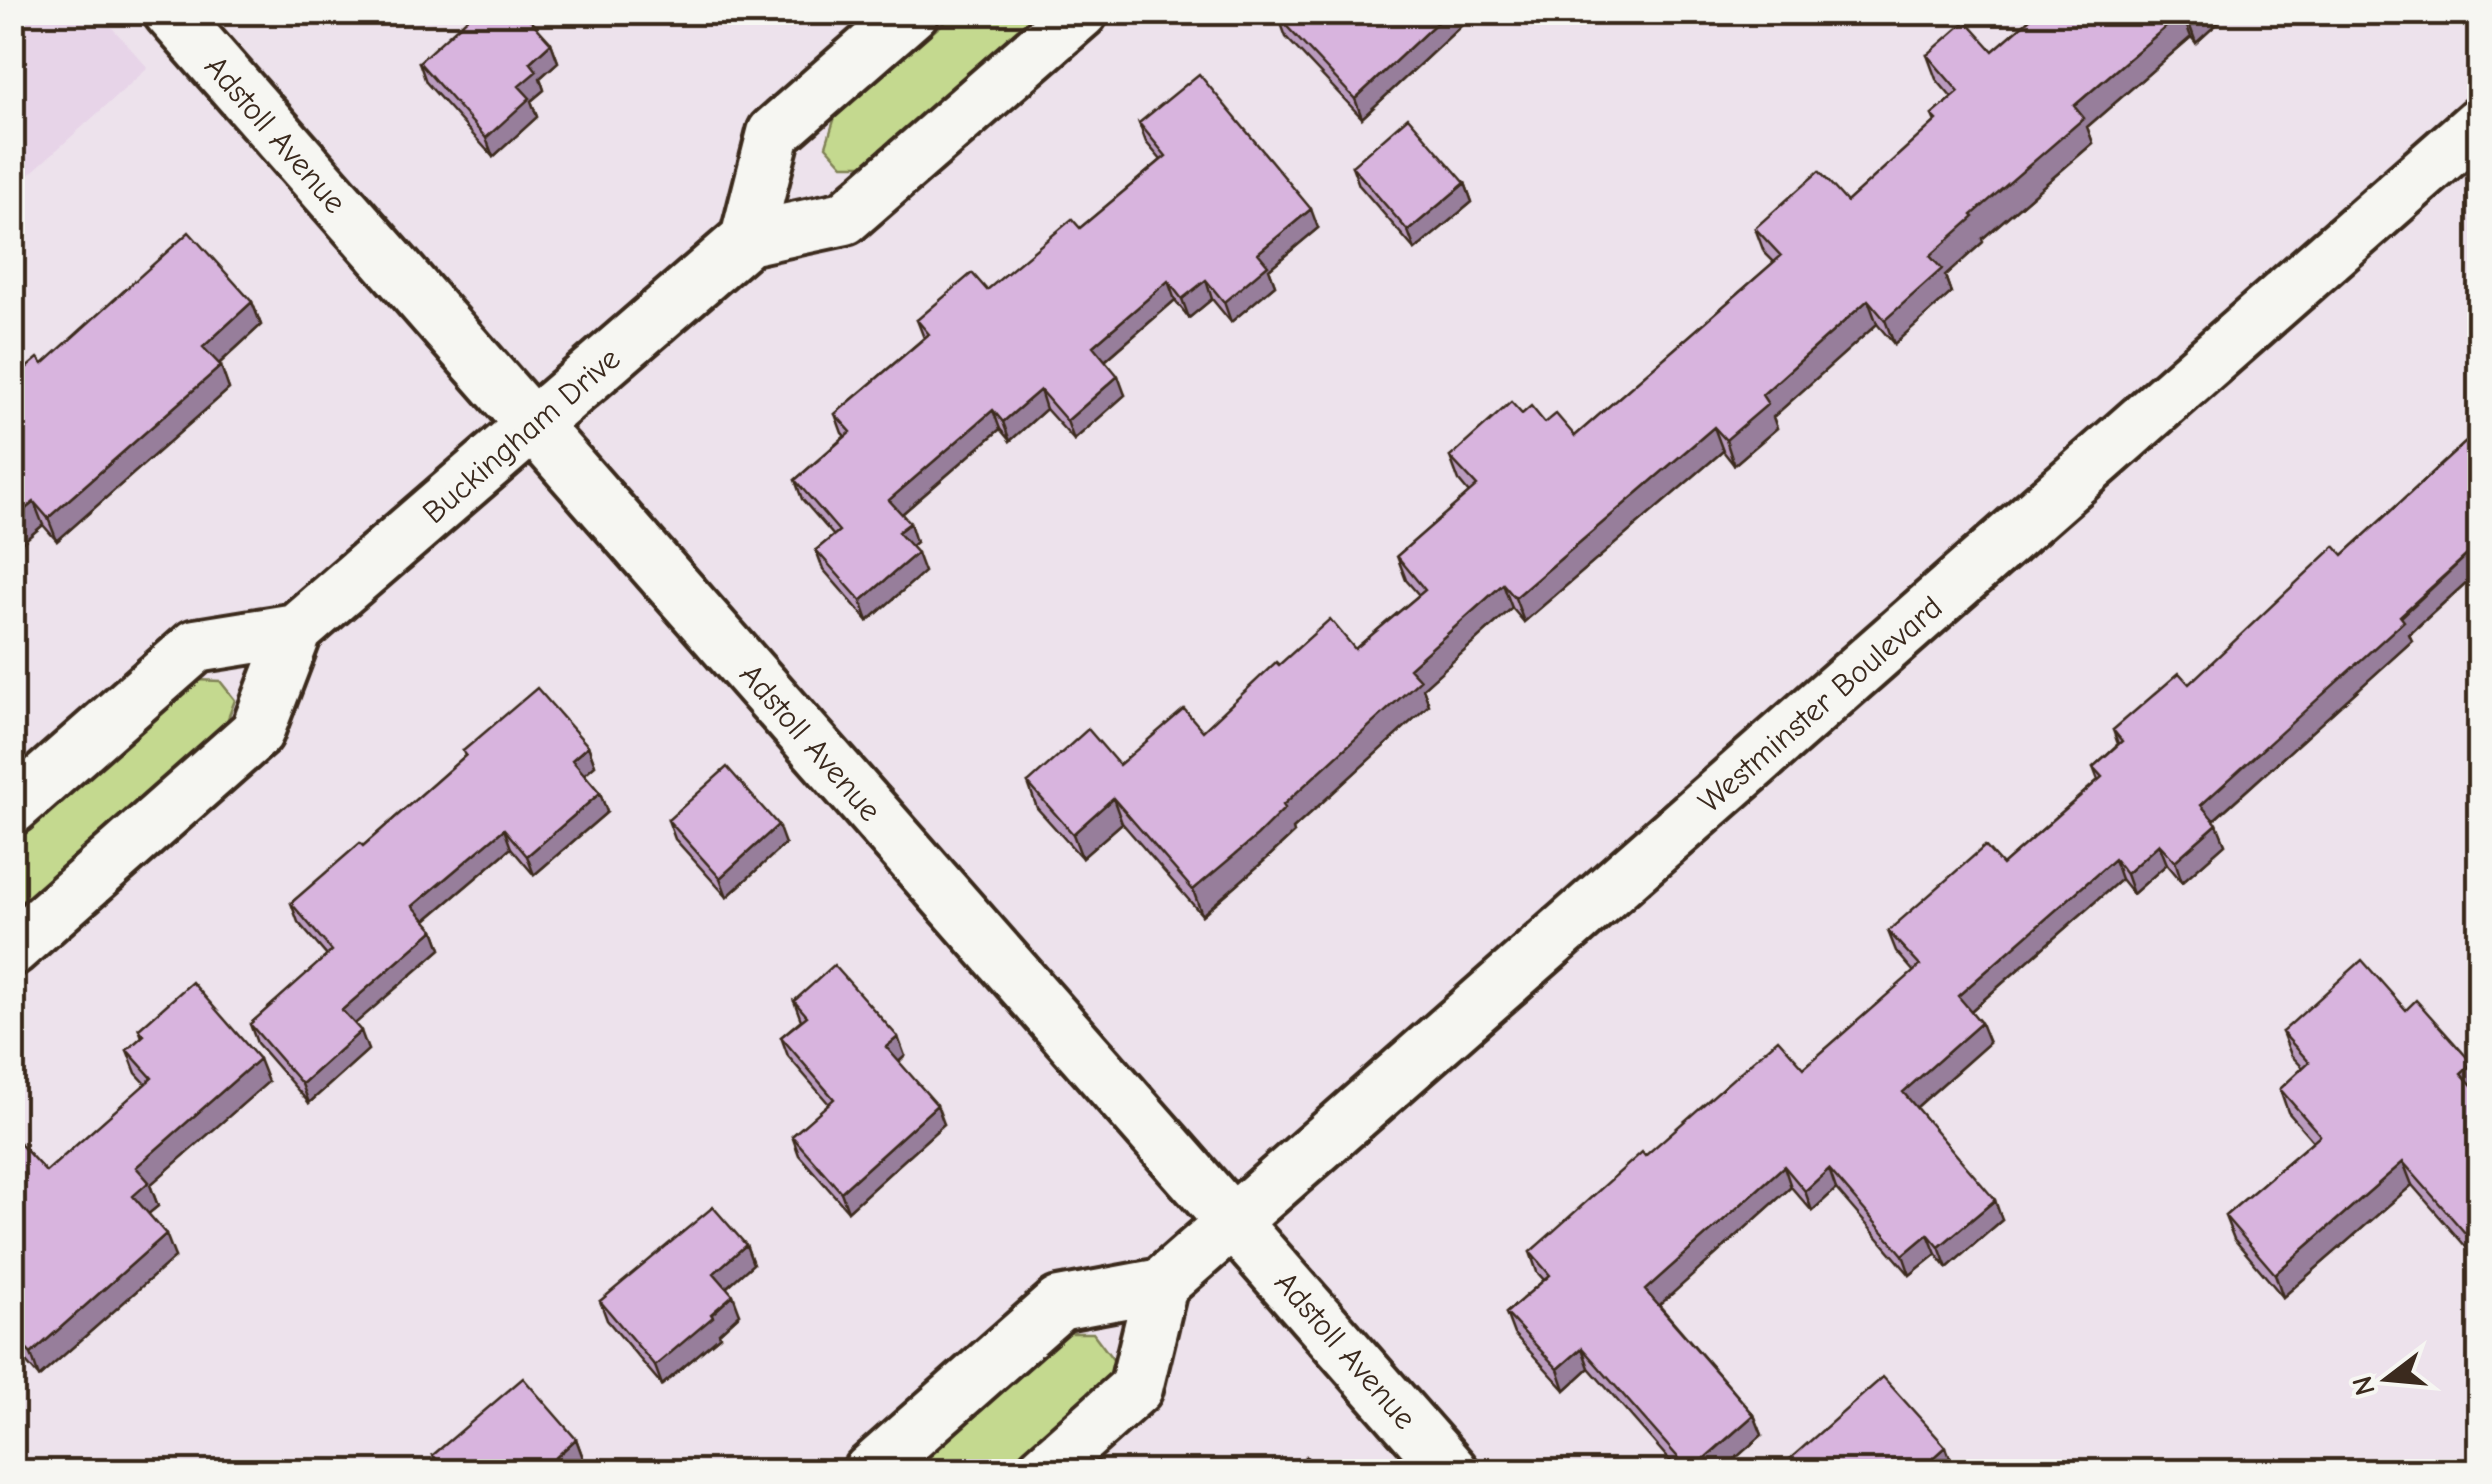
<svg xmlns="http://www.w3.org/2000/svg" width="2492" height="1484" viewBox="0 0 2492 1484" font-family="'Comic Neue',sans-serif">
<rect width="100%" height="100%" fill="#ede2ec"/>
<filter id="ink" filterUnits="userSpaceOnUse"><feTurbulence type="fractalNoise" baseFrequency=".01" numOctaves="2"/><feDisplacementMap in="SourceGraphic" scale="20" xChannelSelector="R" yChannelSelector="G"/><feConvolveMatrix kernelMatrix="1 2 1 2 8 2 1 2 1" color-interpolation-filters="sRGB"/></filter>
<g filter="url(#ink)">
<path fill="#e7d4e8" d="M13,12L99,13L148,68L13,189Z"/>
<path fill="#c4d98f" stroke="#808256" stroke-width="2.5" d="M955,13H1041L866,165H843L826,146L835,117Z
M196,680L220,681L235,700L224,729L13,917L12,842Z
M1067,1333H1093L1114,1361L1106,1388L1010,1471L910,1472Z"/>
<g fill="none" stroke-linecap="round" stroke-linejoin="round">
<g stroke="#3b2a1e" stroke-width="60">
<path id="street" d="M170,12L1452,1472
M747,239L774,133L912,12
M12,808L196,646L296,630
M12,949L257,732L296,630L747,239L845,218L1081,12
M869,1472L1059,1304L1161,1285L2480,123
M1042,1472L1136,1388L1161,1285"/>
</g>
<use href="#street" stroke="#f6f6f2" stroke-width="52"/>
</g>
<path fill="#ba9bbf" stroke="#3b2a1e" stroke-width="2.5" d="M1476,12L1362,118L1286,37L1279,18Z
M2038,12H2230L2196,43L2191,37L2087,127L2093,143L1982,239L1983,242L1945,276L1951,293L1894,344L1877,324L1773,417L1777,428L1734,465L1723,451L1524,622L1512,608L1423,688L1429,705L1293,829L1294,833L1265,860L1202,915L1122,823L1082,858L1037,808L1028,783L1119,765L1203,731L1279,665L1355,649L1419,595L1406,580L1397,556L1469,493L1459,481L1450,457L1522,414L1575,436L1774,262L1764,252L1755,228L1847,202L1935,122L1932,115L1952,98L1936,79L1927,55L1993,51Z
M551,43L558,62L540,78L544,90L531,101L537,117L493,157L426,82L419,62Z
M1139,123L1318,228L1269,269L1275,285L1231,322L1212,299L1189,318L1175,300L1105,361L1125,395L1074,440L1046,409L1010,441L1000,429L902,514L916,542L911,546L924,572L868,621L823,569L816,550L834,536L802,499L795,480L845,436L842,433L835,414L924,338L917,320L987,290L1080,228L1161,160L1146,142Z
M1352,166L1465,183L1472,202L1415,250L1359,185Z
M252,302L261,325L219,364L229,389L57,541L43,525L12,551L43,364Z
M2480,429V570L2409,635L2412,641L2214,820L2225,844L2182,882L2167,864L2133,894L2121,879L1971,1011L1989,1043L1916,1108L2002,1220L1947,1268L1936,1254L1910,1275L1836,1189L1812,1211L1791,1187L1659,1305L1754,1415L1762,1435L1720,1472H1680L1589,1368L1565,1390L1514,1334L1506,1313L1544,1280L1537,1272L1530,1252L1645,1156L1804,1068L1914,972L1896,951L1888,931L2002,865L2098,780L2093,767L2118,744L2113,730L2189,684L2343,555Z
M588,746L595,765L584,774L600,793L607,812L534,875L511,848L425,921L434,930L441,949L354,1024L368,1050L309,1103L257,1043L250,1024L327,956L298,922L291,903L363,846L465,756L463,751Z
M668,820L785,844L727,897L675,839Z
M794,1001L905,1056L899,1062L944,1124L848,1211L799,1155L792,1136L829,1104L788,1056L781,1037L801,1020Z
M2406,1010L2472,1063L2480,1084V1087L2476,1090L2480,1094V1263L2412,1185L2283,1297L2234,1239L2225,1216L2313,1141L2288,1112L2280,1089L2303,1068L2291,1055L2282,1032Z
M139,1029L268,1082L150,1185L158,1206L148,1214L175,1257L39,1377L19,1354L12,1360V1135L46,1172L146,1084L136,1073L127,1050L142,1037Z
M746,1245L753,1264L726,1288L740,1314L719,1333L720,1336L662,1385L607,1320L600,1301Z
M576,1439L583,1458L568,1472H439L433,1455Z"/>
<path fill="#977e9b" stroke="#3b2a1e" stroke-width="2.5" d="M1448,12H1476L1362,118L1355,99Z
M2193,12H2230L2196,43L2187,18Z
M2182,13L2191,37L2087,127L2093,143L1982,239L1983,242L1945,276L1951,293L1894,344L1885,320L1930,256L2074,106Z
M551,43L558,62L540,78L544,90L531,101L537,117L493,157L486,138L530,62Z
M1465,183L1472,202L1415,250L1408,231Z
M1311,209L1318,228L1269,269L1275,285L1231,322L1224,302L1258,253Z
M1206,280L1212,299L1189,318L1182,299Z
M1168,281L1175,300L1100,365L1093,346Z
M1868,300L1877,324L1773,417L1777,428L1734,465L1726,440L1762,395Z
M252,302L261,325L211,371L203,347Z
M221,366L229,389L57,541L48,518Z
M1118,376L1125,395L1074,440L1067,421Z
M1040,390L1046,409L1010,441L1003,422Z
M993,410L1000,429L896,519L889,500Z
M1714,427L1723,451L1524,622L1515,598Z
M34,502L43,525L12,551V520Z
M910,523L916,542L905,551L898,532Z
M2480,543V570L2409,634L2412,641L2208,825L2201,805Z
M917,553L924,572L868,621L861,601Z
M1503,584L1512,608L1423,688L1429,705L1293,829L1294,833L1265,860L1202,915L1193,890L1283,805L1409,668Z
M588,746L595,765L579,779L572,760Z
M600,793L607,812L534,875L527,856Z
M1113,798L1122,823L1082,858L1073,834Z
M2217,824L2225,844L2182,882L2175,861Z
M778,825L785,844L727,897L720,878Z
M504,829L511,848L420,925L413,906Z
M2159,844L2167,864L2133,894L2126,874Z
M2114,859L2121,879L1965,1016L1958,996Z
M434,930L441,949L349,1029L342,1010Z
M1981,1023L1989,1043L1910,1113L1903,1092Z
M361,1031L368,1050L309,1103L302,1084Z
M898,1037L905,1056L893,1067L886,1047Z
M259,1059L268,1082L150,1185L158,1206L141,1220L133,1196L136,1167Z
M2472,1063L2480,1087L2469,1096L2461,1073Z
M937,1105L944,1124L848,1211L841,1192Z
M2403,1162L2412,1185L2283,1297L2275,1274Z
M1784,1166L1791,1187L1653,1311L1645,1290Z
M1829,1169L1836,1189L1812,1211L1805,1191Z
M1995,1200L2002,1220L1947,1268L1939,1247Z
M166,1234L175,1257L39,1377L31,1354Z
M1928,1234L1936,1254L1910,1275L1903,1255Z
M746,1245L753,1264L721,1292L714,1273Z
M733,1295L740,1314L719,1333L720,1336L662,1385L655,1366Z
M12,1337L19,1354L12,1360Z
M1582,1348L1589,1368L1565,1390L1558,1369Z
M1754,1415L1762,1435L1720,1472H1690Z
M576,1439L583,1458L568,1472H540Z
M1946,1447L1955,1471L1918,1472Z"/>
<path fill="#d8b4de" stroke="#3b2a1e" stroke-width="2.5" d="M474,12H523L551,43L530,62L537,71L519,86L530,98L486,138L419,62Z
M1285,12H1448L1355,99L1279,18Z
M2038,12H2193L2187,18L2182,13L2074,106L2084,118L1972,215L1974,217L1930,256L1942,269L1885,320L1868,300L1762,395L1768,404L1726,440L1714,427L1515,598L1503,584L1409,668L1420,680L1283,805L1285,808L1257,836L1193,890L1113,798L1073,834L1028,783L1088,729L1119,765L1184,709L1203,731L1276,662L1279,665L1330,619L1355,649L1425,590L1397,556L1477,486L1450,457L1511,402L1522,414L1531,406L1545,423L1556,414L1575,436L1781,256L1755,228L1819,171L1847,202L1937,120L1932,115L1959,92L1927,55L1966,21L1993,51Z
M1199,74L1311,209L1258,253L1268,265L1224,302L1206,280L1182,299L1168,281L1093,346L1118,376L1067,421L1040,390L1003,422L993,410L889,500L910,523L898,532L917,553L861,601L816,550L839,531L795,480L851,432L835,414L929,334L917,320L972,273L987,290L1072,219L1080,228L1166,156L1139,123Z
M1408,117L1465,183L1408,231L1352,166Z
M189,232L252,302L203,347L221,366L48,518L34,502L12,520V380L38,358L43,364Z
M2480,429V543L2400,616L2404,621L2201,805L2217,824L2175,861L2159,844L2126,874L2114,859L1958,996L1981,1023L1903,1092L1995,1200L1939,1247L1928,1234L1903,1255L1829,1169L1805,1191L1784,1166L1645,1290L1754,1415L1690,1471L1582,1348L1558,1369L1506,1313L1550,1275L1530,1252L1642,1152L1645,1156L1778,1039L1804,1068L1920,966L1888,931L1985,846L2002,865L2102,777L2093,767L2122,741L2113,730L2179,673L2189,684L2335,546L2343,555Z
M537,688L588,746L572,760L600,793L527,856L504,829L413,906L434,930L342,1010L361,1031L302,1084L250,1024L332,951L291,903L360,843L363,846L466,755L463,751Z
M727,767L778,825L720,878L668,820Z
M2362,960L2406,1010L2416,1000L2472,1063L2461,1073L2480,1094V1250L2403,1162L2275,1274L2225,1216L2320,1135L2280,1089L2309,1062L2282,1032Z
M834,965L898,1037L886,1047L937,1105L841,1192L792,1136L834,1099L781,1037L807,1016L794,1001Z
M192,982L259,1059L136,1167L149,1182L133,1196L166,1234L31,1354L12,1333V1135L46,1172L152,1078L127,1050L144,1035L139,1029Z
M713,1207L746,1245L714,1273L733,1295L711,1314L713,1317L655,1366L600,1301Z
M1883,1377L1946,1447L1918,1472H1775Z
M523,1378L576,1439L540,1472H447L433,1455Z
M1306,1456L1319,1472H1289Z"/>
</g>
<g text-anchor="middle" stroke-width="8" stroke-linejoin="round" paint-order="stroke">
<g font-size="32" fill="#3b2a1e" stroke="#f6f6f2">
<text transform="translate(276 134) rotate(49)" y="11">Adstoll Avenue</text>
<text transform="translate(521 435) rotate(-41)" y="11">Buckingham Drive</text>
<text transform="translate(1820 704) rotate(-41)" y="11">Westminster Boulevard</text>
<text transform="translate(811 742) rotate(49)" y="11">Adstoll Avenue</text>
<text transform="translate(1346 1350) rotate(49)" y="11">Adstoll Avenue</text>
</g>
</g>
<rect width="2492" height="1484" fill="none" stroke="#f6f6f2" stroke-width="50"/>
<rect x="25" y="25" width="2442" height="1434" fill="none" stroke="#3b2a1e" stroke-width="4" filter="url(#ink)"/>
<g transform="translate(2387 1379) rotate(254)" stroke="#f6f6f2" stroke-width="8" paint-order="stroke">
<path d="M0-8L18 38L0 25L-18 38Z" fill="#3b2a1e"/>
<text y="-15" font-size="28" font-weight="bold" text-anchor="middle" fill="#3b2a1e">N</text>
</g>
</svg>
